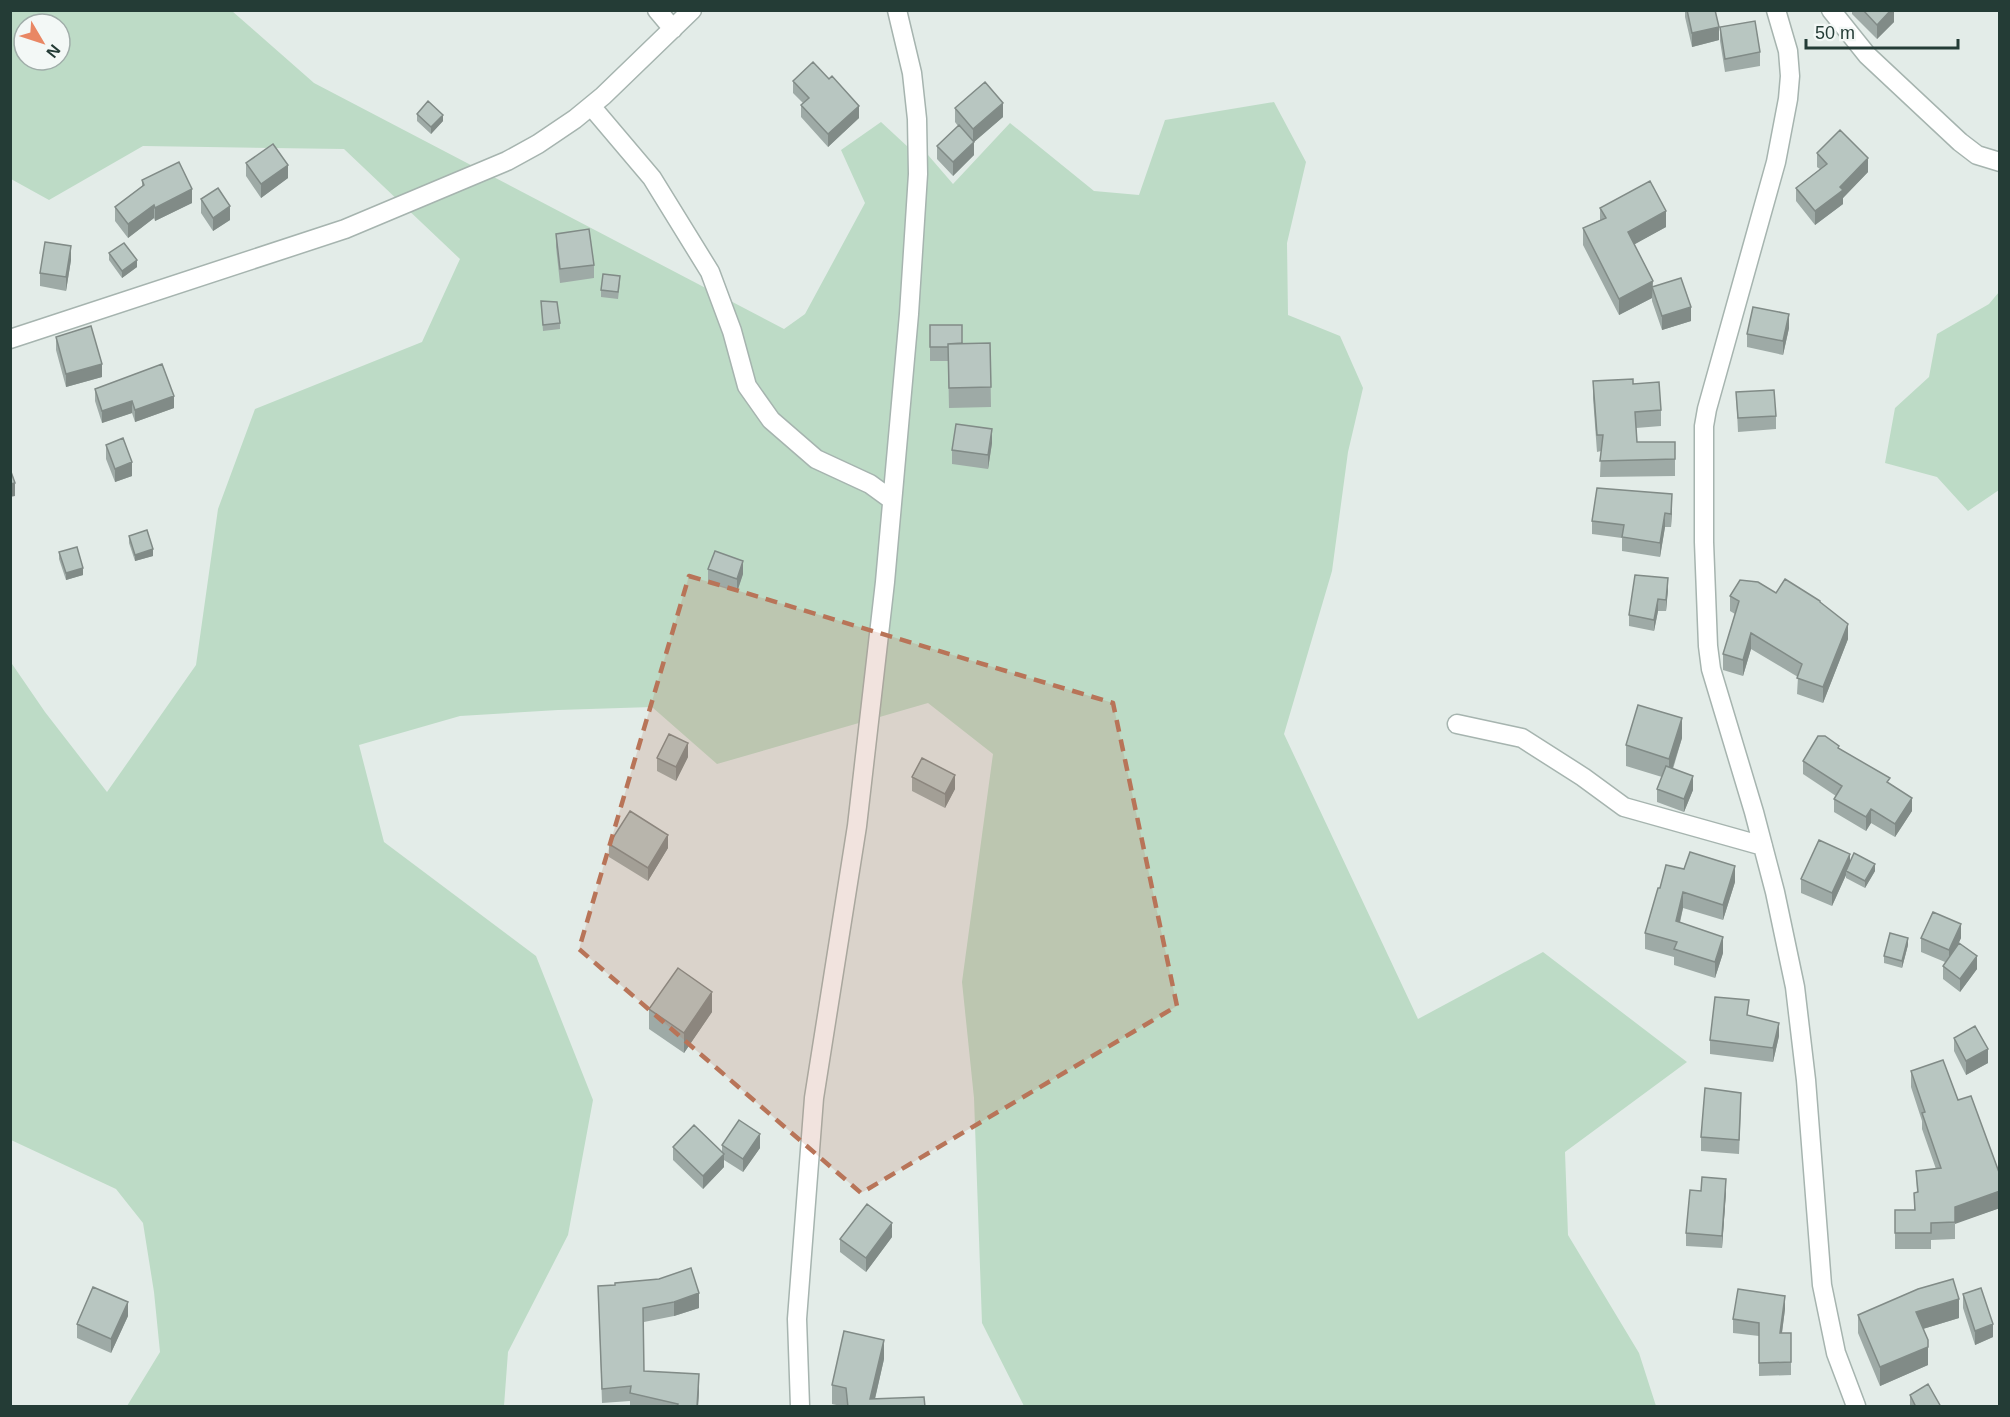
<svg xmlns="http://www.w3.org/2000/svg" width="2010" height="1417" viewBox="0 0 2010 1417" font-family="Helvetica,sans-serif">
<rect width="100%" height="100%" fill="#e3ece8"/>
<path fill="#bddbc6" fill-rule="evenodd" d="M11,11H232L314,83L784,329L805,314L865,203L841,150L881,122L908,147L928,155L953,184L1010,123L1094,191L1139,195L1165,120L1274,102L1306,162L1287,243L1288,315L1340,336L1363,388L1348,452L1332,571L1284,734L1418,1019L1543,952L1687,1062L1565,1152L1568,1235L1639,1353L1656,1406H1024L982,1323L974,1098L962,982L993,754L928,703L717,764L652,707L558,710L460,716L359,745L384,842L536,956L593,1100L568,1235L508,1352L504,1406H127L160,1352L154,1292L143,1223L116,1189L11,1140L10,661L45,712L107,792L196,665L218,509L255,409L422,342L460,259L344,149L143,146L49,200L11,179ZM24,24H60V60H24Z
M1999,292V490L1968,511L1937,477L1885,463L1895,408L1929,377L1937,334L1989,304Z"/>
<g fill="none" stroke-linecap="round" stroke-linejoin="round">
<g stroke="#a6b4af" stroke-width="21">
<path id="minor" d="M657,10L673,29
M1776,10L1788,51L1790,76L1788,99L1776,162L1707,409L1704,426V542L1708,646L1711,669L1754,812L1775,892L1795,987L1806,1080L1822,1285L1836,1353L1856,1406
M1831,10L1867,55L1960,142L1977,155L2000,162
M591,106L652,178L710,272L732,331L747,386L771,420L816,459L870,484L892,500
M10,339L345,229L507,161L538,144L575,119L603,96L692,10
M1457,724L1522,738L1583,777L1624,807L1763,846
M800,1406L797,1319L814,1098L857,826L885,582L909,314L918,174L917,119L912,73L897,10"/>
</g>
<use href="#minor" stroke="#fff" stroke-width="18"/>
</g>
<path fill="#9eaaa6" d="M1685,10H1715L1719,40L1692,47L1685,17Z
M1852,10H1894V22L1877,39L1852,14Z
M1720,27L1760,52V66L1725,72L1720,41Z
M793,81L859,118L828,147L801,117V105L803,103L793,93Z
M955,108L1003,117L974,142V155L953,176L937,159V146L958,126L955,122Z
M417,114L443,121L431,134L417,121Z
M1817,153L1868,172L1843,198V204L1815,225L1796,201V188L1820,169L1817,167Z
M246,163L288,178L261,198L246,176Z
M142,180L192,203L155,221L154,218L128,238L115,221V207L142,186Z
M201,199L230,220L213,231L201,213Z
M1600,208L1666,227L1634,244L1653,287L1691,321L1662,330L1652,301V298L1619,315L1583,245V228L1600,220Z
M556,234L594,265V278L560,283L556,247Z
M109,253L137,267L122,278L109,260Z
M71,260L66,291L40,286V273Z
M620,282L618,299L601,297V290Z
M541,301L560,323V329L543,331Z
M930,325L962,343H990L991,407L949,408L948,361H930Z
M1789,328L1783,355L1747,347V334Z
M56,337L102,377L66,387L56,350Z
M1593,381L1633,384L1661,410V426L1636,428L1637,442H1675V476L1600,477L1601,451L1597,452L1593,398Z
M95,389L174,408L135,422L132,413L102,423L95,401Z
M1736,392L1776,416V429L1738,432Z
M992,443L988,469L952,464V450Z
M106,445L132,476L115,482L106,459Z
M1672,508L1671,527H1665L1660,557L1622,551V538L1592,534V521Z
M129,536L153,556L135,561L129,543Z
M59,552L83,575L66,580L59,559Z
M708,569L743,574L737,592L708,583Z
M1668,589L1666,611H1658L1654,631L1629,626V615Z
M1776,593L1820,603L1848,639L1823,703L1797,694L1798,677L1751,649L1743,676L1723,670V654L1735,614L1730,611V596Z
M1682,738L1673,769L1693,790L1684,812L1657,802V789L1662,777L1626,766V745Z
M1839,748L1890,784L1912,811L1895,837L1871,823L1866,831L1834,812V799L1836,796L1803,774V761Z
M688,757L676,781L657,771V758Z
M912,777L955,789L945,808L912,791Z
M609,844L668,848L648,881L609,857Z
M1850,863L1875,871L1865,888L1846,878V875L1832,906L1801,893V879Z
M1735,882L1723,920L1683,908L1680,923L1723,953L1715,978L1674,965V957L1645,949V933L1660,888Z
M1921,938H1961L1957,946L1977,969L1960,992L1943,979V966L1945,962L1921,952Z
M1908,945L1902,968L1884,963V956Z
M649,1009L712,1012L684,1053L649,1029Z
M1749,1016L1779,1036L1773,1062L1710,1054V1040Z
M1954,1038L1988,1063L1966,1075L1954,1051Z
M1911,1071L1958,1100L2000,1175V1208L1955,1223V1239L1931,1240V1249H1895V1210H1914V1193L1917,1192L1916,1171L1936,1169L1922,1129V1121L1911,1087Z
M1741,1106L1739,1154L1701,1151V1137Z
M722,1145L760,1148L743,1172L724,1160V1167L703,1189L673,1160V1147L722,1152Z
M1726,1192L1722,1248L1686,1246V1233Z
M892,1237L866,1272L840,1252V1239Z
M598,1286L699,1308L674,1316L644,1322V1371L699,1389L698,1407H630V1401L602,1403Z
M1963,1294L1993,1337L1975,1345L1963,1308Z
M1785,1309L1782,1333H1791V1375L1759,1376V1336L1733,1333V1319Z
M1858,1315L1959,1318L1923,1329L1928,1365L1880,1386L1858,1333Z
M128,1316L111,1353L77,1338V1324Z
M884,1359L875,1399L925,1407H845L832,1404V1385Z
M1910,1395L1941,1407H1910Z"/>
<path fill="#818b87" d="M1891,10H1894V22L1877,39V25Z
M1719,27V40L1692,47V33Z
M1003,103V117L974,142V155L953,176V162L973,142V129Z
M859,106V118L828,147V134Z
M443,115V121L431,134V127Z
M1868,158V172L1843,198V204L1815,225V211Z
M288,165V178L261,198V184Z
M192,189V203L155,221V208Z
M154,205V218L128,238V224Z
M230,206V220L213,231V218Z
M1666,211V227L1628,248V232Z
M71,246V260L66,291V277Z
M137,260V267L122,278V271Z
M1653,281L1652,298L1619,315V299Z
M1691,307V321L1662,330V316Z
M1789,314V328L1783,355V341Z
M102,364V377L66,387V374Z
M174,396V408L135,422V410Z
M132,401V413L102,423V411Z
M992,429V443L988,469V455Z
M132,462V476L115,482V469Z
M15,483V496L10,497V484Z
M1672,494V508L1671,527V514Z
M1665,513V527L1660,557V543Z
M153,549V556L135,561V555Z
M743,561V574L737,592V579Z
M83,568V575L66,580V573Z
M1668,578V589L1666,611V600Z
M1658,599V611L1654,631V620Z
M1848,624V639L1823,703V687Z
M1751,633V649L1743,676V660Z
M1682,718V738L1669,779V759Z
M688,743V757L676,781V767Z
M955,775V789L945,808V794Z
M1693,776V790L1684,812V799Z
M1912,798V811L1895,837V824Z
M1871,809V823L1866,831V817Z
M668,835V848L648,881V868Z
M1850,854V868L1846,871V875L1832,906V893Z
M1875,864V871L1865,888V881Z
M1735,866V882L1723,920V905Z
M1683,892V908L1676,937V921Z
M1961,924V938L1949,964V950Z
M1723,937V953L1715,978V962Z
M1908,938V945L1902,968V961Z
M1977,956V969L1960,992V979Z
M712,992V1012L684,1053V1033Z
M1779,1023V1036L1773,1062V1048Z
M1988,1049V1063L1966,1075V1061Z
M760,1134V1148L743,1172V1159Z
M724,1154V1167L703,1189V1176Z
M1726,1179V1192L1722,1248V1236Z
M2000,1191V1208L1955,1224V1207Z
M892,1223V1237L866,1272V1258Z
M699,1293V1308L674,1316V1302Z
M1785,1296V1309L1780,1347V1333Z
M1959,1299V1318L1916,1331V1312Z
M128,1302V1316L111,1353V1339Z
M1993,1324V1337L1975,1345V1331Z
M884,1340V1359L873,1407L870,1399Z
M1928,1347V1365L1880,1386V1367Z
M699,1374V1389L698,1407H697Z"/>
<path fill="#b8c6c1" stroke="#818b87" stroke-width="1.5" d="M1687,10H1715L1719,27L1692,33Z
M1863,10H1891L1877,25Z
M1755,21L1760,52L1725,59L1720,27Z
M813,62L829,79L832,76L859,106L828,134L801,105L809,98L793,81Z
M985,82L1003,103L973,129L955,108Z
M428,101L443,115L431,127L417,114Z
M959,125L974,142L953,162L937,146Z
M1840,130L1868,158L1840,187L1843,190L1815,211L1796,188L1827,164L1817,153Z
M273,144L288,165L261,184L246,163Z
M179,162L192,189L155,208L154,205L128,224L115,207L144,185L142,180Z
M1650,181L1666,211L1628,232L1653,281L1619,299L1583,228L1606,218L1600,208Z
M218,188L230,206L213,218L201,199Z
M589,229L594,265L560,269L556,234Z
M45,242L71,246L66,277L40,273Z
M124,243L137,260L122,271L109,253Z
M603,274L620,276L618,292L601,290Z
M1681,278L1691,307L1662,316L1652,287Z
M541,301L557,302L560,323L543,325Z
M1753,307L1789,314L1783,341L1747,334Z
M930,325H962V343L948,344V347H930Z
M91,326L102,364L66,374L56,337Z
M990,343L991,387L949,388L948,344Z
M162,364L174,396L135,410L132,401L102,411L95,389Z
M1633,379V384L1659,382L1661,410L1635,412L1637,442H1675V459L1600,461L1603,435H1597L1593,381Z
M1774,390L1776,416L1738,418L1736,392Z
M956,424L992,429L988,455L952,450Z
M123,438L132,462L115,469L106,445Z
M10,469L15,483L10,484Z
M1597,488L1672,494L1671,514L1665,513L1660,543L1622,537L1624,525L1592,521Z
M147,530L153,549L135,555L129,536Z
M77,547L83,568L66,573L59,552Z
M715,551L743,561L737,579L708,569Z
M1635,575L1668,578L1666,600L1658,599L1654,620L1629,615Z
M1785,579L1820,601V602L1848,624L1823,687L1797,678L1802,664L1751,633L1743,660L1723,654L1739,601L1730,596L1740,580L1758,582L1776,593Z
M1638,705L1682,718L1669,759L1626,745Z
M669,734L688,743L676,767L657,758Z
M1818,736H1825L1839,746L1838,748L1890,778L1887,782L1912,798L1895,824L1871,809L1866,817L1834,799L1842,786L1803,761Z
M922,758L955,775L945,794L912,777Z
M1666,766L1693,776L1684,799L1657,789Z
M630,811L668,835L648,868L609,844Z
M1819,840L1850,854L1832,893L1801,879Z
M1690,852L1735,866L1723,905L1683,892L1676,921L1723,937L1715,962L1674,949L1677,942L1645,933L1658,888H1660L1666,865L1684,869Z
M1854,853L1875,864L1865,881L1846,871Z
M1933,912L1961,924L1949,950L1921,938Z
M1890,933L1908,938L1902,961L1884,956Z
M1959,943L1977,956L1960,979L1943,966Z
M678,968L712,992L684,1033L649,1009Z
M1715,997L1749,1000L1747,1015L1779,1023L1773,1048L1710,1040Z
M1975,1026L1988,1049L1966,1061L1954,1038Z
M1943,1060L1958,1100L1971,1096L2000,1175V1191L1955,1207V1222L1931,1223V1233H1895V1210H1915L1914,1193L1918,1192L1916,1171L1941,1168L1922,1113L1925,1112L1911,1071Z
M1705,1088L1741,1093L1739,1140L1701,1137Z
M739,1120L760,1134L743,1159L722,1145Z
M694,1125L724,1154L703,1176L673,1147Z
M1702,1177L1726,1179L1722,1236L1686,1233L1690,1190L1701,1191Z
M867,1204L892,1223L866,1258L840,1239Z
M691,1268L699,1293L674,1302L643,1308L644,1371L699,1374L697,1407H677L678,1404L630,1393L631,1386L602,1389L598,1286L615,1285V1283L659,1279Z
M1953,1279L1959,1299L1916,1312L1928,1340V1347L1880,1367L1858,1315L1918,1289Z
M93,1287L128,1302L111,1339L77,1324Z
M1981,1288L1993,1324L1975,1331L1963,1294Z
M1738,1289L1785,1296L1780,1333H1791V1362L1759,1363V1323L1733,1319Z
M844,1331L884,1340L870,1399L924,1397L925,1407H848L846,1388L832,1385Z
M1928,1384L1941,1407H1916L1910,1395Z"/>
<path fill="#b87458" fill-opacity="0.2" stroke="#b87458" stroke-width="4.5" stroke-dasharray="12 8" stroke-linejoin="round" d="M689,576L1113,703L1177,1006L861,1193L579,949Z"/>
<rect width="2010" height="1417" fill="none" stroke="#243c36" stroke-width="24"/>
<g transform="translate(42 42) rotate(129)"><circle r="28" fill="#f3f8f6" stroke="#a0ada9" stroke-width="1.5"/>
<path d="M0-4.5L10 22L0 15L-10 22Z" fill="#e98764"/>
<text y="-9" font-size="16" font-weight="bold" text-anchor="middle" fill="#243c36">N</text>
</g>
<path d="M1806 39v9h152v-9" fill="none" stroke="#243c36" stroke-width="3"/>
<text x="1815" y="39" font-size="18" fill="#243c36" stroke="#f3f8f6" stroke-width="4.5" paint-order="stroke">50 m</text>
</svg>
